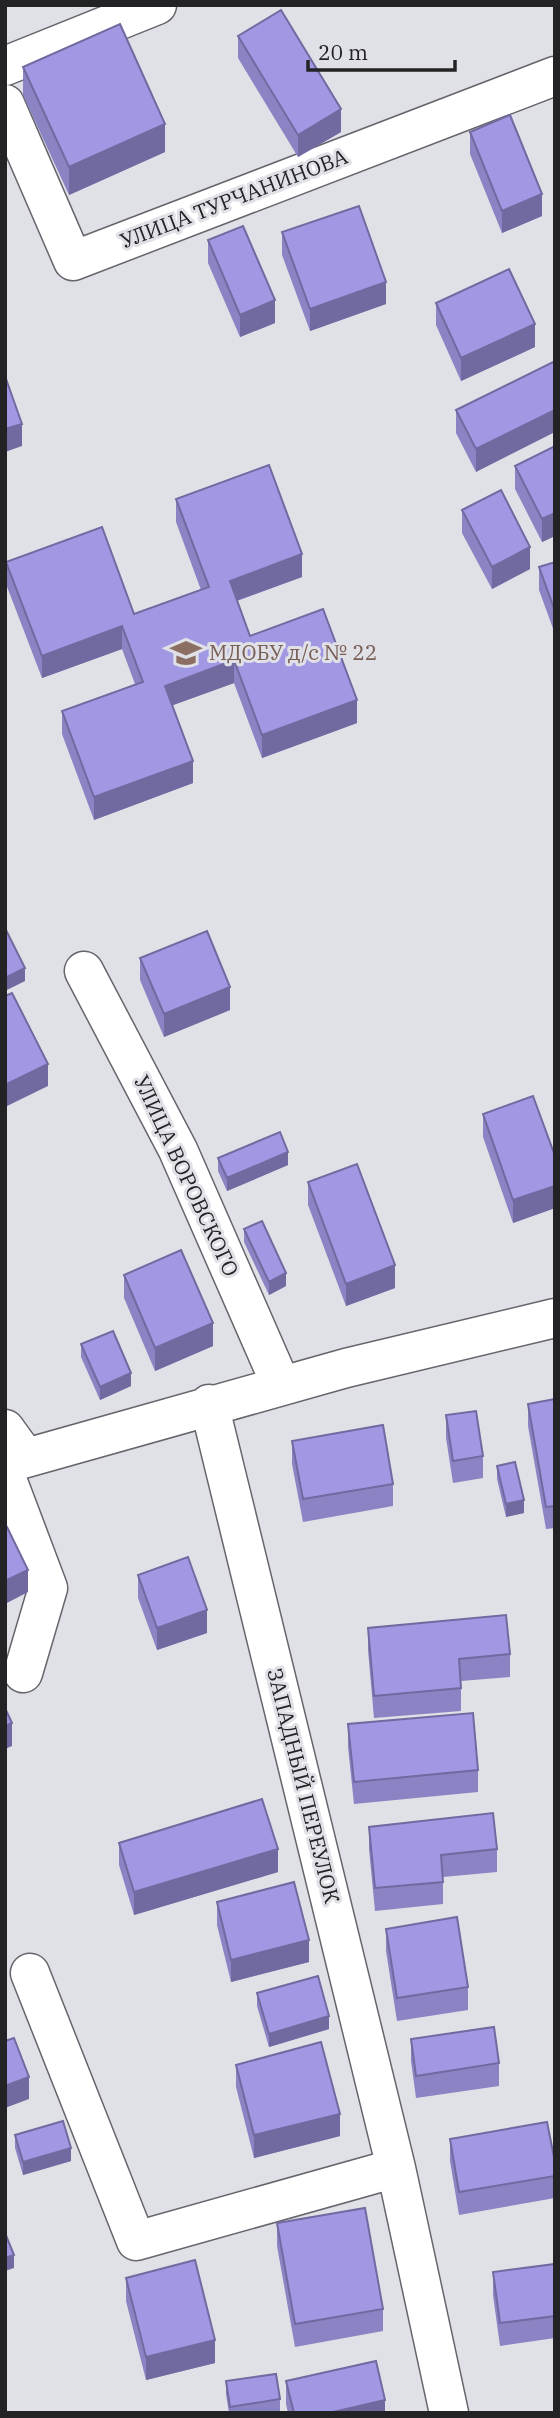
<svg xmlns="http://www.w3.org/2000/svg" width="560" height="2418" viewBox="0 0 560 2418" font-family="'IBM Plex Serif',serif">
<rect width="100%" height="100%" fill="#e0e0e7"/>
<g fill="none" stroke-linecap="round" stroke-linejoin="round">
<g stroke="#66656c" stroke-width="41">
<path id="minor" d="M5,66L157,5
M5,104L73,261L555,76
M84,971L178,1150L281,1385
M209,1404L396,2168L449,2413
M5,1429L26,1458
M5,1464L346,1368L555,1318
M5,1474L48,1588L23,1673
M30,1973L136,2241L396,2168"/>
</g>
<use href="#minor" stroke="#fff" stroke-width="38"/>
</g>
<path fill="#8a83c4" d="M238,36L341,132L298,157L238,58Z
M23,67L165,152L69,195L23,95Z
M470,132L542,216L502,233L470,154Z
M282,232L386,304L310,331L282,255Z
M208,240L275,323L240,337L208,263Z
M436,303L535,347L461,381L436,325Z
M555,361L476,472L456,433V410Z
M555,446V536L542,542L515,489V466Z
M176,499L302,577L237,601L250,636L357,723L262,758L234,683L173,705L193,783L94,820L62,734V711L135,684L122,649L42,678L6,584V562L134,614L201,590L176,522Z
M462,510L530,569L492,589L462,533Z
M555,562V634L539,590V567Z
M140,958L230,1010L164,1037L140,980Z
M483,1114L555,1156V1208L513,1223L483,1137Z
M218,1158L288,1165L227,1191L218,1171Z
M308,1182L395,1288L346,1306L308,1205Z
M244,1229L286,1286L269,1295L244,1242Z
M124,1275L213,1346L155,1371L124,1298Z
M81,1344L131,1386L100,1400L81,1357Z
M555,1399V1528L546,1529L528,1426V1404Z
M446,1415L483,1456V1478L453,1483L446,1438Z
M292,1441L393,1484V1506L303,1522L292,1464Z
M497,1466L524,1513L506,1517L497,1479Z
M138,1575L207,1633L157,1650L138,1598Z
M368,1628L510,1654V1677L461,1681V1711L374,1718L368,1650Z
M348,1724L478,1770V1792L354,1804L348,1747Z
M369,1827L497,1849V1872L443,1877V1904L375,1911L369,1849Z
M119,1843L278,1872L134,1915L119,1865Z
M217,1902L309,1962L231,1982L217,1925Z
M386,1929L468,1987V2010L397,2021L386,1951Z
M257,1993L329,2029L269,2047L257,2006Z
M411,2039L499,2063V2086L416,2098L411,2061Z
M236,2065L340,2136L254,2158L236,2087Z
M15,2135L71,2161L23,2175L15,2148Z
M450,2139L555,2162V2198L459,2215L450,2161Z
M277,2223L383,2309V2331L295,2347L277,2246Z
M555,2264V2338L500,2346L493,2295V2272Z
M126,2278L215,2363L146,2380L126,2301Z
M226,2381L280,2399V2412L229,2413L226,2394Z
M286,2381L385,2413H288L286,2404Z"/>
<path fill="#716aa0" d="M341,109V132L298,157V135Z
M165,124V152L69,195V167Z
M542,194V216L502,233V211Z
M386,282V304L310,331V309Z
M275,300V323L240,337V315Z
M535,324V347L461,381V358Z
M555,410V432L476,472V449Z
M22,424V446L5,452V429Z
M555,513V536L542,542V519Z
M530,547V569L492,589V567Z
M302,554V577L230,603V581Z
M122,626V649L42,678V656Z
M234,660V683L165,708V686Z
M357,700V723L262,758V735Z
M193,761V783L94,820V797Z
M25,968V981L5,991V978Z
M230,987V1010L164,1037V1014Z
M48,1064V1086L5,1107V1085Z
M288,1152V1165L227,1191V1178Z
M555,1186V1208L513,1223V1200Z
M395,1265V1288L346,1306V1284Z
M286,1273V1286L269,1295V1282Z
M213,1323V1346L155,1371V1348Z
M131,1373V1386L100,1400V1387Z
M524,1500V1513L506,1517V1504Z
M28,1570V1592L5,1604V1581Z
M207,1610V1633L157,1650V1628Z
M12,1723V1746L5,1749V1726Z
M278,1849V1872L134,1915V1892Z
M309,1940V1962L231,1982V1960Z
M329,2016V2029L269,2047V2034Z
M29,2077V2099L5,2108V2086Z
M340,2114V2136L254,2158V2135Z
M71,2148V2161L23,2175V2162Z
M14,2255V2268L5,2271V2258Z
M215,2340V2363L146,2380V2357Z
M385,2400V2413H329Z"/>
<path fill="#a198e4" stroke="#716aa0" stroke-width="2" d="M281,10L341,109L298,135L238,36Z
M120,24L165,124L69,167L23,67Z
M510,115L542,194L502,211L470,132Z
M359,206L386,282L310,309L282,232Z
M243,226L275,300L240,315L208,240Z
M509,269L535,324L461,358L436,303Z
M555,361V410L476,449L456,410Z
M5,376L22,424L5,429Z
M555,446V513L542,519L515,466Z
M269,465L302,554L230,581L250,636L323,609L357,700L262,735L234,660L165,686L193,761L94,797L62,711L143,682L122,626L42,656L6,562L102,527L134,614L209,587L176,499Z
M501,490L530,547L492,567L462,510Z
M555,562V611L539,567Z
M5,928L25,968L5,978Z
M207,931L230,987L164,1014L140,958Z
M12,993L48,1064L5,1085V996Z
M533,1096L555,1156V1186L513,1200L483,1114Z
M280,1132L288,1152L227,1178L218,1158Z
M357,1164L395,1265L346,1284L308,1182Z
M262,1221L286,1273L269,1282L244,1229Z
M181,1250L213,1323L155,1348L124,1275Z
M113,1331L131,1373L100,1387L81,1344Z
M555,1399V1506L546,1507L528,1404Z
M476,1411L483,1456L453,1461L446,1415Z
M383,1425L393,1484L303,1499L292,1441Z
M515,1462L524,1500L506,1504L497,1466Z
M7,1527L28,1570L5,1581V1528Z
M188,1557L207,1610L157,1628L138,1575Z
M506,1615L510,1654L459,1659L461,1688L374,1696L368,1628Z
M5,1708L12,1723L5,1726Z
M473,1713L478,1770L354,1782L348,1724Z
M262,1799L278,1849L134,1892L119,1843Z
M493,1813L497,1849L441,1855L443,1882L375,1888L369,1827Z
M294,1882L309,1940L231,1960L217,1902Z
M457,1917L468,1987L397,1998L386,1929Z
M318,1976L329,2016L269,2034L257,1993Z
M494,2027L499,2063L416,2076L411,2039Z
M14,2038L29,2077L5,2086V2041Z
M321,2042L340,2114L254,2135L236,2065Z
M63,2121L71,2148L23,2162L15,2135Z
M547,2122L555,2162V2176L459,2192L450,2139Z
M365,2208L383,2309L295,2324L277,2223Z
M5,2233L14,2255L5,2258Z
M195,2260L215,2340L146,2357L126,2278Z
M555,2264V2316L500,2323L493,2272Z
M376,2361L385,2400L329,2413H294L286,2381Z
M276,2374L280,2399L230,2407L226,2381Z"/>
<defs>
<g id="school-bare" transform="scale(2.415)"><path d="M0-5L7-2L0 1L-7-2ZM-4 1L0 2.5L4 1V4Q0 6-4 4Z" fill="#8d6e63" stroke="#e0e0e7" stroke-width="2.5" paint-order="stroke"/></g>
</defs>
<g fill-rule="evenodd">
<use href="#school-bare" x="186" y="653"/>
</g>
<g text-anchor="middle" stroke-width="6" stroke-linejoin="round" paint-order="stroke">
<g font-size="21" fill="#232326" stroke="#e0e0e7">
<text transform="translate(234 199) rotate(-21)" y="7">УЛИЦА ТУРЧАНИНОВА</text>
<text transform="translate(186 1176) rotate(65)" y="7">УЛИЦА ВОРОВСКОГО</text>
<text transform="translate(303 1786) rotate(76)" y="7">ЗАПАДНЫЙ ПЕРЕУЛОК</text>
</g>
<g font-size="21" fill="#785e54" stroke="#e0e0e7" text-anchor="start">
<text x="209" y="660">МДОБУ д/с № 22</text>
</g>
</g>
<rect width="560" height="2418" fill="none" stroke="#232326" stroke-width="14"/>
<path d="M308 60v10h147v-10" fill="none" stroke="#232326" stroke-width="3.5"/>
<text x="318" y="60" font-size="21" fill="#232326" stroke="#e0e0e7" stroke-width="5" paint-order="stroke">20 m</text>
</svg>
